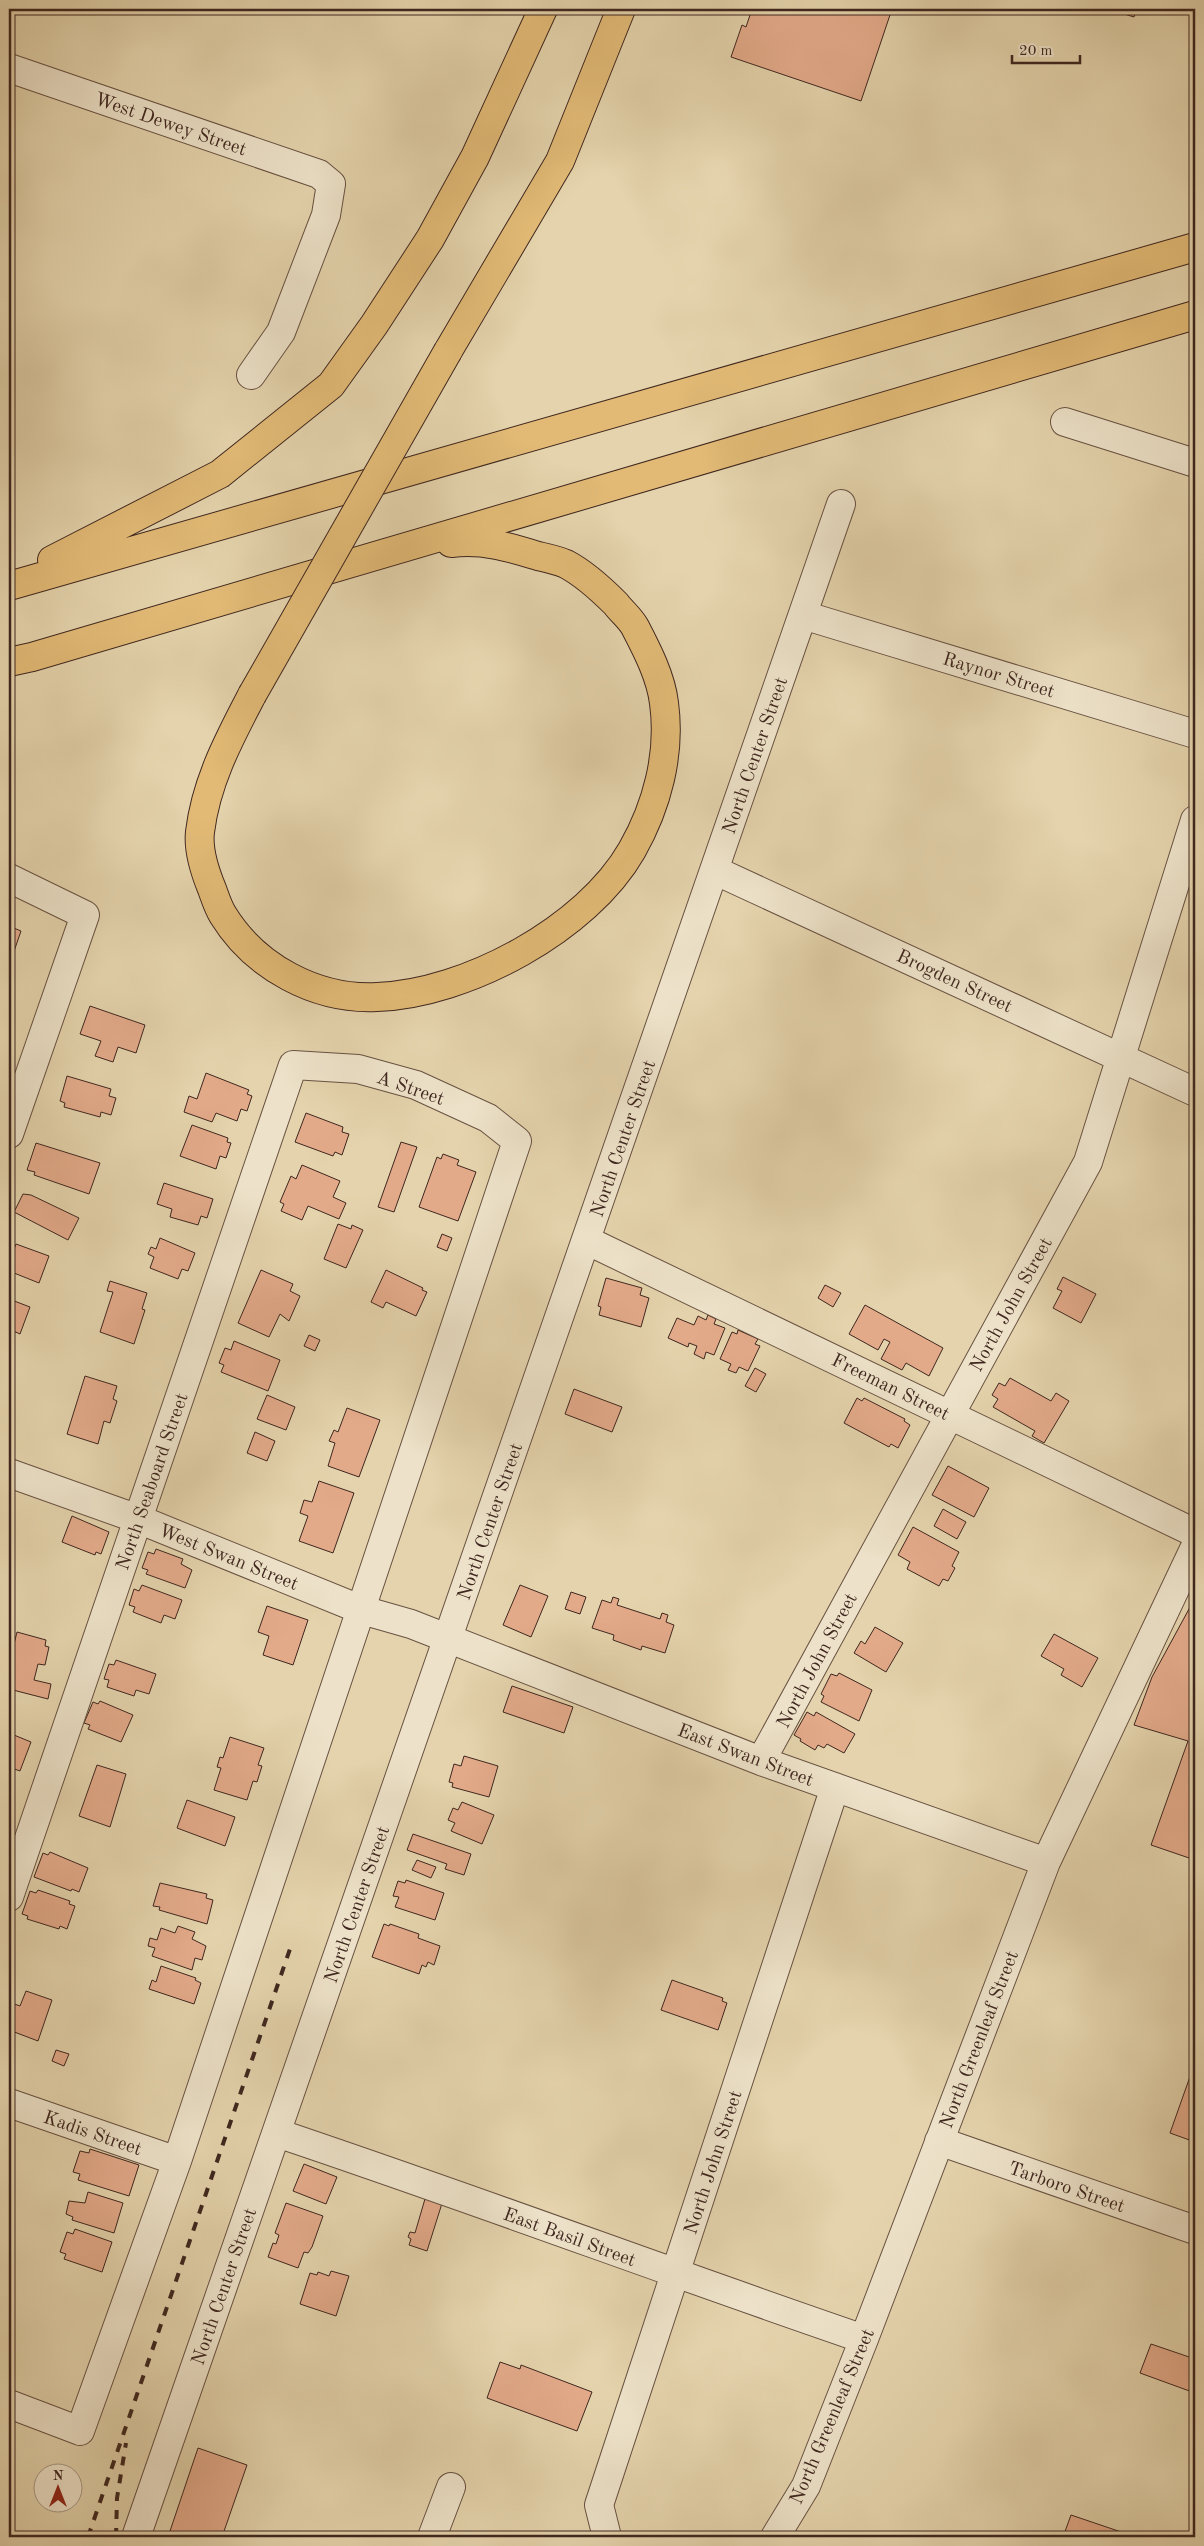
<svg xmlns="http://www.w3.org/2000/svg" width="1204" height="2546" viewBox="0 0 1204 2546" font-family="'Old Standard TT',serif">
<rect width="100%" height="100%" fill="#e4d3ac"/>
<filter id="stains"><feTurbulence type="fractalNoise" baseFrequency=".004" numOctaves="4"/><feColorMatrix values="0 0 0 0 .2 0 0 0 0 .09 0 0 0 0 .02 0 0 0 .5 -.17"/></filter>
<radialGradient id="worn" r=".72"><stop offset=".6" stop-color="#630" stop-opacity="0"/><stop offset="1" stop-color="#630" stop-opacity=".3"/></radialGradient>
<path fill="#e3aa8a" stroke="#3f271f" d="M752,9H892L861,101L731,57L742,25L746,27Z
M1108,9H1137L1134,17Z
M9,926L21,931L11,960L9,959Z
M90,1006L145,1025L136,1053L118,1047L113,1062L95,1056L101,1041L80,1034Z
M206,1073L249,1090L247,1094L252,1096L247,1111L241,1109L237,1121L216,1113L212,1122L184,1112L189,1096L197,1099Z
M67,1076L111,1089L109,1096L116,1098L111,1115L101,1112L100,1117L64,1107L65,1103L60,1101Z
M306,1113L343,1127L342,1132L349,1134L342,1155L335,1152L333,1156L295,1142Z
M192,1125L228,1138L227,1142L231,1143L226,1158L220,1156L216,1169L180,1156Z
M401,1142L417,1147L394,1212L378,1207Z
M36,1143L100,1163L89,1194L34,1175L35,1172L27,1170Z
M443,1154L459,1160L457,1165L476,1172L458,1221L419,1207L437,1157L441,1159Z
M302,1165L340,1181L333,1197L346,1203L339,1219L308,1206L302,1220L281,1211L284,1204L280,1202L291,1176L296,1179Z
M164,1183L213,1199L207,1218L201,1216L198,1225L170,1217L172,1209L157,1204Z
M23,1194L31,1195L79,1218L68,1240L14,1212Z
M338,1224L351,1229L352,1225L363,1230L346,1268L324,1259Z
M442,1234L452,1238L447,1251L437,1247Z
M160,1238L195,1253L188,1271L182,1269L178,1279L150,1268L154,1257L148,1254L151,1247L156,1249Z
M16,1244L49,1256L39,1283L9,1271V1249L10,1247L14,1249Z
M261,1270L293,1284L290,1291L300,1296L289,1321L280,1314L269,1337L238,1323Z
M386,1270L423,1288L422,1290L427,1292L416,1316L386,1302L383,1308L371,1302Z
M1063,1277L1096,1294L1081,1323L1053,1308L1062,1291L1057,1289Z
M606,1278L642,1288L640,1295L649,1298L641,1327L599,1315L601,1307L598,1306Z
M110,1281L147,1293L142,1309L145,1310L134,1344L100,1332L113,1292L107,1291Z
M825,1285L841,1293L833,1307L818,1298Z
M9,1299L30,1307L20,1334L9,1329Z
M865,1305L943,1348L929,1376L906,1363L902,1370L881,1359L890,1342L884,1339L878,1350L849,1334Z
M708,1315L716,1319L714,1324L725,1328L714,1355L706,1352L704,1359L694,1354L697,1346L689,1343L688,1347L668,1338L677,1318L694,1325L698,1316L706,1320Z
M738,1330L758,1339L755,1344L760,1346L748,1371L739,1367L736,1373L728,1370L731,1364L720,1359L732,1332L737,1334Z
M309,1335L320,1340L315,1351L304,1346Z
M234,1341L280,1360L268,1391L221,1372L224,1365L219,1363L225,1348L231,1350Z
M755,1368L766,1374L756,1392L745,1386Z
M85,1376L117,1386L113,1399L117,1401L110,1423L104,1421L98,1444L67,1434Z
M1010,1378L1051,1401L1056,1393L1069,1401L1044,1443L1032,1436L1035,1431L993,1407L998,1399L992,1395L999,1383L1005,1386Z
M574,1389L622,1407L612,1432L565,1414Z
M267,1395L295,1407L286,1430L257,1419Z
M857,1398L862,1401L864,1398L905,1419L904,1421L910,1425L898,1448L891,1444L889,1447L844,1423Z
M347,1408L380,1420L359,1477L328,1466L335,1443L329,1441L334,1430L338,1432Z
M255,1432L275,1441L267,1461L247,1453Z
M948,1466L989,1488L974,1517L932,1495Z
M319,1481L354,1493L333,1553L299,1541L308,1516L300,1513L304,1500L312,1502Z
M943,1509L966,1522L957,1539L934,1526Z
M72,1516L109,1532L101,1554L96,1552L95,1555L62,1542Z
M913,1527L959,1552L952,1566L955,1568L948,1581L943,1579L939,1586L907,1569L910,1562L898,1555Z
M156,1549L183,1559L181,1564L192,1570L185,1588L146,1574L148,1570L142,1568L148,1552L154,1554Z
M142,1585L182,1600L175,1619L164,1615L161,1623L133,1612L135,1607L129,1605L134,1589L139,1591Z
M520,1585L548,1596L531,1637L503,1625Z
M571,1592L586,1597L580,1614L565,1609Z
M613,1597L619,1599L617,1605L660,1619L662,1613L668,1615L666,1622L674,1625L665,1653L642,1646L641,1650L613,1640L614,1635L592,1628L602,1600L611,1603Z
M1195,1598V1860L1151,1845L1188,1741L1134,1725L1152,1677Z
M267,1606L308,1620L293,1665L263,1655L269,1636L258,1632Z
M875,1627L903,1643L886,1672L854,1653L861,1641L865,1644Z
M17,1632L46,1640L45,1646L49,1647L45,1665L38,1664L34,1680L51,1684L48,1699L9,1689V1664Z
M1054,1634L1098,1658L1082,1687L1061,1675L1064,1669L1041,1656Z
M116,1660L156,1674L149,1694L136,1690L134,1696L107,1687L109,1680L104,1679L109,1664L114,1665Z
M839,1673L872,1690L859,1721L821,1702L824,1696L821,1694L831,1674L837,1676Z
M512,1686L573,1707L564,1733L503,1712Z
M100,1701L133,1715L121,1742L88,1729L90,1725L84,1723L93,1702L98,1704Z
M807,1712L814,1716L816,1712L855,1734L844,1753L827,1744L824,1748L818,1745L815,1750L800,1741L801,1739L794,1735Z
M9,1733L31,1742L20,1771L9,1767Z
M230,1737L264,1748L258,1765L262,1766L257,1782L253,1781L247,1800L214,1790L221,1768L217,1767L220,1757L223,1758Z
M464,1756L498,1766L489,1797L452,1787L453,1783L449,1782L454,1764L461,1766Z
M97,1765L126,1774L110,1827L79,1816Z
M187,1800L235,1817L225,1846L177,1828Z
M462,1802L494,1815L482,1844L451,1831L455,1823L448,1820L453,1808L458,1810Z
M413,1834L471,1854L464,1875L445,1869L447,1864L407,1850Z
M50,1852L88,1868L79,1892L72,1889L71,1891L34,1877L43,1853L48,1855Z
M417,1860L436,1867L431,1878L412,1870Z
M406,1880L444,1893L435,1920L395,1907L399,1897L393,1896L398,1881L405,1883Z
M160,1883L207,1894L206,1898L213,1900L207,1924L159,1910L160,1907L153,1906Z
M38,1890L70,1901L69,1904L75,1906L67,1929L60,1926L59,1929L27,1919L28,1916L22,1914L30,1891L36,1893Z
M384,1924L389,1926L390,1924L419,1934L418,1938L440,1946L434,1965L428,1962L426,1967L422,1965L419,1974L372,1957Z
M178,1926L195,1932L192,1939L206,1946L202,1960L195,1958L192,1970L152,1956L155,1948L148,1946L150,1938L157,1940L161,1928L175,1933Z
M161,1966L196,1978L195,1980L201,1983L194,2004L149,1989L152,1980L156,1982Z
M672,1980L723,1998L722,2001L727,2003L718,2030L661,2010Z
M26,1991L52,2000L38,2041L9,2030V2002L20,2006Z
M56,2050L69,2054L64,2066L52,2061Z
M1192,2071L1195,2072V2142L1170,2133Z
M90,2149L139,2165L129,2196L78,2180L80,2174L73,2172L80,2151L89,2153Z
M304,2164L337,2177L326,2204L293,2191Z
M88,2192L123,2203L114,2233L72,2220L73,2217L66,2214L69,2201L85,2203Z
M427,2192L444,2197L427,2251L409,2245L411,2239L408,2237L410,2232L415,2233Z
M286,2203L323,2216L312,2247L308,2253L304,2252L298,2268L268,2257L273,2243L276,2244L279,2235L275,2233Z
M75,2229L112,2242L102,2272L64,2259L66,2254L60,2252L67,2232L73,2234Z
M331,2271L349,2276L336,2316L300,2304L310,2273L317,2275L318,2272L329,2276Z
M1151,2344L1195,2359V2393L1140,2373Z
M500,2362L520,2369L521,2365L592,2392L577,2431L487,2398Z
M198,2448L247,2465L222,2537H168Z
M1071,2515L1136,2537H1063Z"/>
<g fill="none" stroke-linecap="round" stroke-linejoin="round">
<g stroke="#685242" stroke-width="30">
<path id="minor" d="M9,68L319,174L331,184L326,215L281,332L251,375
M1065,422L1195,463
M803,615L1195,734
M714,870L1195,1092
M9,878L85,915L9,1134
M586,1240L1195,1533
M9,1473L138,1519L362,1610L411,1624L761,1761L1046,1862
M761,1761L1088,1162L1195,820
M9,1897L293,1065L358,1069L416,1085L488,1118L517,1141L177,2161L80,2431L9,2404
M9,2103L177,2161
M277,2133C474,2199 668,2272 864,2339
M939,2141L1195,2230
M136,2537L841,504
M432,2537L451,2487
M607,2537L599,2505L835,1787
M775,2537L806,2486L864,2339L1046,1862L1195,1547"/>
</g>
<g stroke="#3f271f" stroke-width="30">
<path id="highway" d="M448,351L560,161L621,9
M52,560L220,474L331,385L374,325L430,239L475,157L543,9
M9,586L1195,247
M9,662L32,657L1195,315
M252,695C229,739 206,782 200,832C198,849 205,872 212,889C215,897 218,907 223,915C255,967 316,1000 377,997C466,994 587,929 632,850C657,806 671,754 664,703C661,677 647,650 635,627C630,618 622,612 616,604C601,589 585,574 566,564C557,560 547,558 538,556C509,547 482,539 451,543"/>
</g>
<use href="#minor" stroke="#ede2c9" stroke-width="28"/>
<use href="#highway" stroke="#e2ba76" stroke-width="28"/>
<path stroke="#3f271f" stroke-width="4" stroke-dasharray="9 9" stroke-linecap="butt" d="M88,2537L290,1949
M116,2537L117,2498L126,2443"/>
<g stroke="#3f271f" stroke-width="30" stroke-linecap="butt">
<path id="highway-bridge" d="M252,695L448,351"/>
</g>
<use href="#highway-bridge" stroke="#e2ba76" stroke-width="28"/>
</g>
<g text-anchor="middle" stroke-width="4" stroke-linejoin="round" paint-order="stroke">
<g font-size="19" fill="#3f271f" stroke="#ede2c9">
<text transform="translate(171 123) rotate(19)" y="7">West Dewey Street</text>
<text transform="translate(999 674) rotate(17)" y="7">Raynor Street</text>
<text transform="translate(754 755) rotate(-71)" y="7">North Center Street</text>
<text transform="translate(955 980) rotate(25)" y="7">Brogden Street</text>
<text transform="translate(411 1087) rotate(19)" y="7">A Street</text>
<text transform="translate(622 1138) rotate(-71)" y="7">North Center Street</text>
<text transform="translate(1010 1304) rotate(-61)" y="7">North John Street</text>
<text transform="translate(891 1386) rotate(26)" y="7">Freeman Street</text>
<text transform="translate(151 1481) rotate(-71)" y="7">North Seaboard Street</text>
<text transform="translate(489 1521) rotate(-71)" y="7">North Center Street</text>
<text transform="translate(229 1556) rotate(22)" y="7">West Swan Street</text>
<text transform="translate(816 1660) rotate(-62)" y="7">North John Street</text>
<text transform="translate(746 1754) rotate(21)" y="7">East Swan Street</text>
<text transform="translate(356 1904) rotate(-71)" y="7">North Center Street</text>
<text transform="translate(978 2039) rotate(-69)" y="7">North Greenleaf Street</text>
<text transform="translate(93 2132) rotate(19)" y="7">Kadis Street</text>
<text transform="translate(712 2162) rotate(-72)" y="7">North John Street</text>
<text transform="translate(1067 2186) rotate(19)" y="7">Tarboro Street</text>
<text transform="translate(570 2236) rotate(20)" y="7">East Basil Street</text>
<text transform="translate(223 2286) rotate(-71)" y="7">North Center Street</text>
<text transform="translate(831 2416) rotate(-67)" y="7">North Greenleaf Street</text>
</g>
</g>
<rect width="1204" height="2546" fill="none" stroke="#e4d3ac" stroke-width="30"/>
<rect x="10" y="10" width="1184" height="2526" fill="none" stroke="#3f271f" stroke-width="2.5"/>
<rect x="15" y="15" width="1174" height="2516" fill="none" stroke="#3f271f"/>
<g transform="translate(58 2488)"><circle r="24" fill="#ede2c9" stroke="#a79785"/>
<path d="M0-4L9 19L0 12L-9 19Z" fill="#8f2418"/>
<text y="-8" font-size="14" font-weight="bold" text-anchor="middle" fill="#3f271f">N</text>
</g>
<path d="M1012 55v8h68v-8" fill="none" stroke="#3f271f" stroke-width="2.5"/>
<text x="1019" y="55" font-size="15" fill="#3f271f" stroke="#ede2c9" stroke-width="4" paint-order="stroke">20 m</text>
<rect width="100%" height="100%" filter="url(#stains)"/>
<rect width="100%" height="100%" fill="url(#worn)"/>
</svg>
